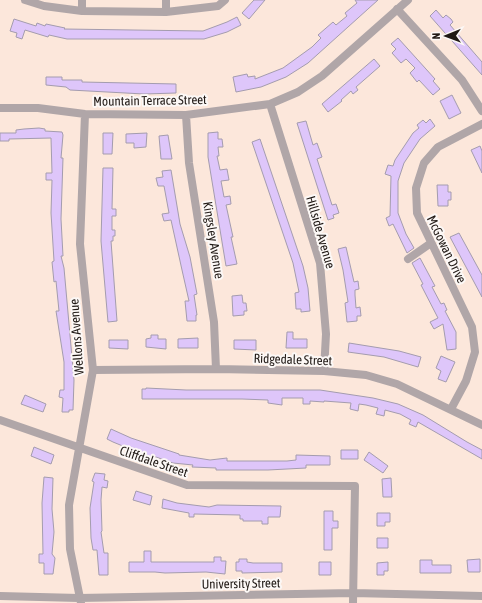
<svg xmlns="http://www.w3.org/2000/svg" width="482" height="603" viewBox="0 0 482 603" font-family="'Asap Condensed',sans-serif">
<rect width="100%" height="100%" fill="#fce7db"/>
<path fill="#dec6fa" stroke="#a49cae" d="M254,0H265L249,19L242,13Z
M355,0H378L308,63L286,77L261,87L236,92L233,77L247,74L248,77L255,76V79L283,68L312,47L321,38L318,35L333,22L336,25L347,16L345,13L357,3Z
M436,10L443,18L446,15L451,19L453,22L450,25L482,62V75L430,16Z
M237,17L241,25L227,32L204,39H67L49,35L48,37L25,30L22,39L16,37L17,33L10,31L14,19L36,26L37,23L45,26L46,24L65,28L64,29L203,31L227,22Z
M398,38L435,79L433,81L440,89L433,95L419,80L417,82L410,73L415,68L406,59L401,63L392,53L396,49L391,44Z
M374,59L380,66L356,87L358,90L353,94L351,91L341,100L342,101L328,112L322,104Z
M46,77H62V80H82V82L176,84V93L144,94L70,90L66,87L46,85Z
M452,95L461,113L449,119L440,101Z
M430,119L435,126L420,139L404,163L398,181V213L406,234L414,248L407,253L393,224L389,226L386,218L390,216L391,176L385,174L388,165L393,166L395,160L413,133L419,128L417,125L423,120L426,123Z
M306,121L313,145L317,143L322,157L317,159L332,205L336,204L339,213L333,215L334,218L328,220L297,123Z
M39,128L45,129V131L62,132L63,135L61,158H63L61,219L63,256H61L64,268L74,380L73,410H69V412H62L63,398L59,397L60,390H64V362L56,311H59L56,281L54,282L52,262L54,261L51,213L52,180H46V173H52L51,138L9,139V141H0V133H16V130L24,129Z
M218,132V139H222L223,147H218L219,156H217L220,170L227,169L229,180L221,181L224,197L230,196L231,204L226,205L233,237H231L237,264L226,266L208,157V133Z
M103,133H113L112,154H103Z
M147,133L146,147L134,148V143H126V134Z
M168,135L172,159H161L159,136Z
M260,139L303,266L308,288L310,311L301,312V309H296L295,293L299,292L293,263L252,142Z
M480,146L482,151V173L471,150Z
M103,168H113L112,209H116V216H112V230H115V236H113V241H111L117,321L108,322L101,241Z
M171,170L180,224L190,257L197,294L194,295L197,315H196V321H187L185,301H189L182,270L171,220L164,221L162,214L169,213L164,186H158L156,178L163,177L162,171Z
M437,185H448V192H451V200H448V206H438Z
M459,233L482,275V297L450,237Z
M346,247L354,282L358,281L359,289L355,290V295L356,308L360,307L361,316H357V321L347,322L345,303L348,302L343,270L338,249Z
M420,258L435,286L432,287L441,304L444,303L447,310L445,311L456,332V349L447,350L443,324L434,329L430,322L438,318L421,285L423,284L412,263Z
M242,295L243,303H246L247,311H244V315L233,316L232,296Z
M287,332H293V339H307V348H286Z
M151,335H158V339H166V349L146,347V339L151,338Z
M198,338V348H178V339Z
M109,340H128V349L109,348Z
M234,340H256V350L234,349Z
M349,343L399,351L421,357L418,367L384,357L348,352Z
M441,356L455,362L446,382L438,379L441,371L436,368Z
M146,388L186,390H320L373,398L398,404L423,415L467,442L482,450V459L418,422L416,427L409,424L411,420L400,414L385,410L384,416L376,414L378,408L366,405L359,404L358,411L350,409L351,403L324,401V402L310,401V404H303V398H282V405L268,403V400L242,399H142V389H146Z
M25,395L46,404L43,412L21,404Z
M111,429L131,438L179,454V455L210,460L227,458V461H287L296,460V455L330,456V465H306V468L268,470H216V468L192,467L193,465L173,463L153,456L152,458L113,442L107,439Z
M34,447L54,455L51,464L31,456Z
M341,450H358V459H341Z
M369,452L388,466L383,473L364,460Z
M95,473L105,474L104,480L108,481L107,488L102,487L101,500L102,531L101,532L104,553H108V575H99L97,550H93L91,538L90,508L94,482L92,481Z
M44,477L53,478L52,509L54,532L52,554L55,558L53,574H44V563H39V554H43L42,503Z
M391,478L392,497H383L382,479Z
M136,491L152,496L150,505L133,500Z
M163,499L177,503L209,507L217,505L281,506L280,517H268V524H262V521H243V519H240V515L194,514V517H189V513L162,508Z
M324,511H333V521H338V528H332V550H324Z
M377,513H390V522H385V526H377Z
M377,538H388V548H377Z
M144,551H151V562H214V557H221V561H226L225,574L206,572L165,573L155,572H129V562H144Z
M239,559H247V562L253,563H282V572L242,573V571H236V562H239Z
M480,559V572H468L467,560Z
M420,560H432V565H451V573H420Z
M319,562H331V575H319Z
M388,562V571H384V575H377V563Z"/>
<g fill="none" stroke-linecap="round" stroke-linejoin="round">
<path stroke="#b0a6a8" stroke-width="8" d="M25,0L44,6L82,11L166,12L218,6L225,0
M82,0V11
M397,9L462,80L482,111
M166,12V0
M270,104L320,263L326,334L324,371
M0,108H38L85,114L186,115L270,104L298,92L322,76L408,0
M186,115L189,163L214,322L216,369
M408,259L431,243
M93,370L216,369L324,371L366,375L397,384L482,425
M451,409L466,381L475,352L472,327L417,213L416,188L424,163L438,147L482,124
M0,420L187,485L355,486L353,603
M0,596L79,598L353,593L482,596
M81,603L70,549L69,505L93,370L80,244L85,114"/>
</g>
<g text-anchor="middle" stroke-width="4" stroke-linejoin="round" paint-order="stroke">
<g font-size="13" fill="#201915" stroke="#fcf8f6">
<text transform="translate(150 100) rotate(-1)" y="5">Mountain Terrace Street</text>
<text transform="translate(321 232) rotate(74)" y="5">Hillside Avenue</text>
<text transform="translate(214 240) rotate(81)" y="5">Kingsley Avenue</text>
<text transform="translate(447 249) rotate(64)" y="5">McGowan Drive</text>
<text transform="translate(76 337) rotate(-94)" y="5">Wellons Avenue</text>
<text transform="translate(293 359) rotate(2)" y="5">Ridgedale Street</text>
<text transform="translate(154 461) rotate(19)" y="5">Cliffdale Street</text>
<text transform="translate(241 583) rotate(-1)" y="5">University Street</text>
</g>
</g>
<g transform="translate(446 36) rotate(269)" stroke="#fcf8f6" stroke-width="3" paint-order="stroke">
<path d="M0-3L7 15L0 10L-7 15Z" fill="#201915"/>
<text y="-6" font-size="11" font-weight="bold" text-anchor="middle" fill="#201915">N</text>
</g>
</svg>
